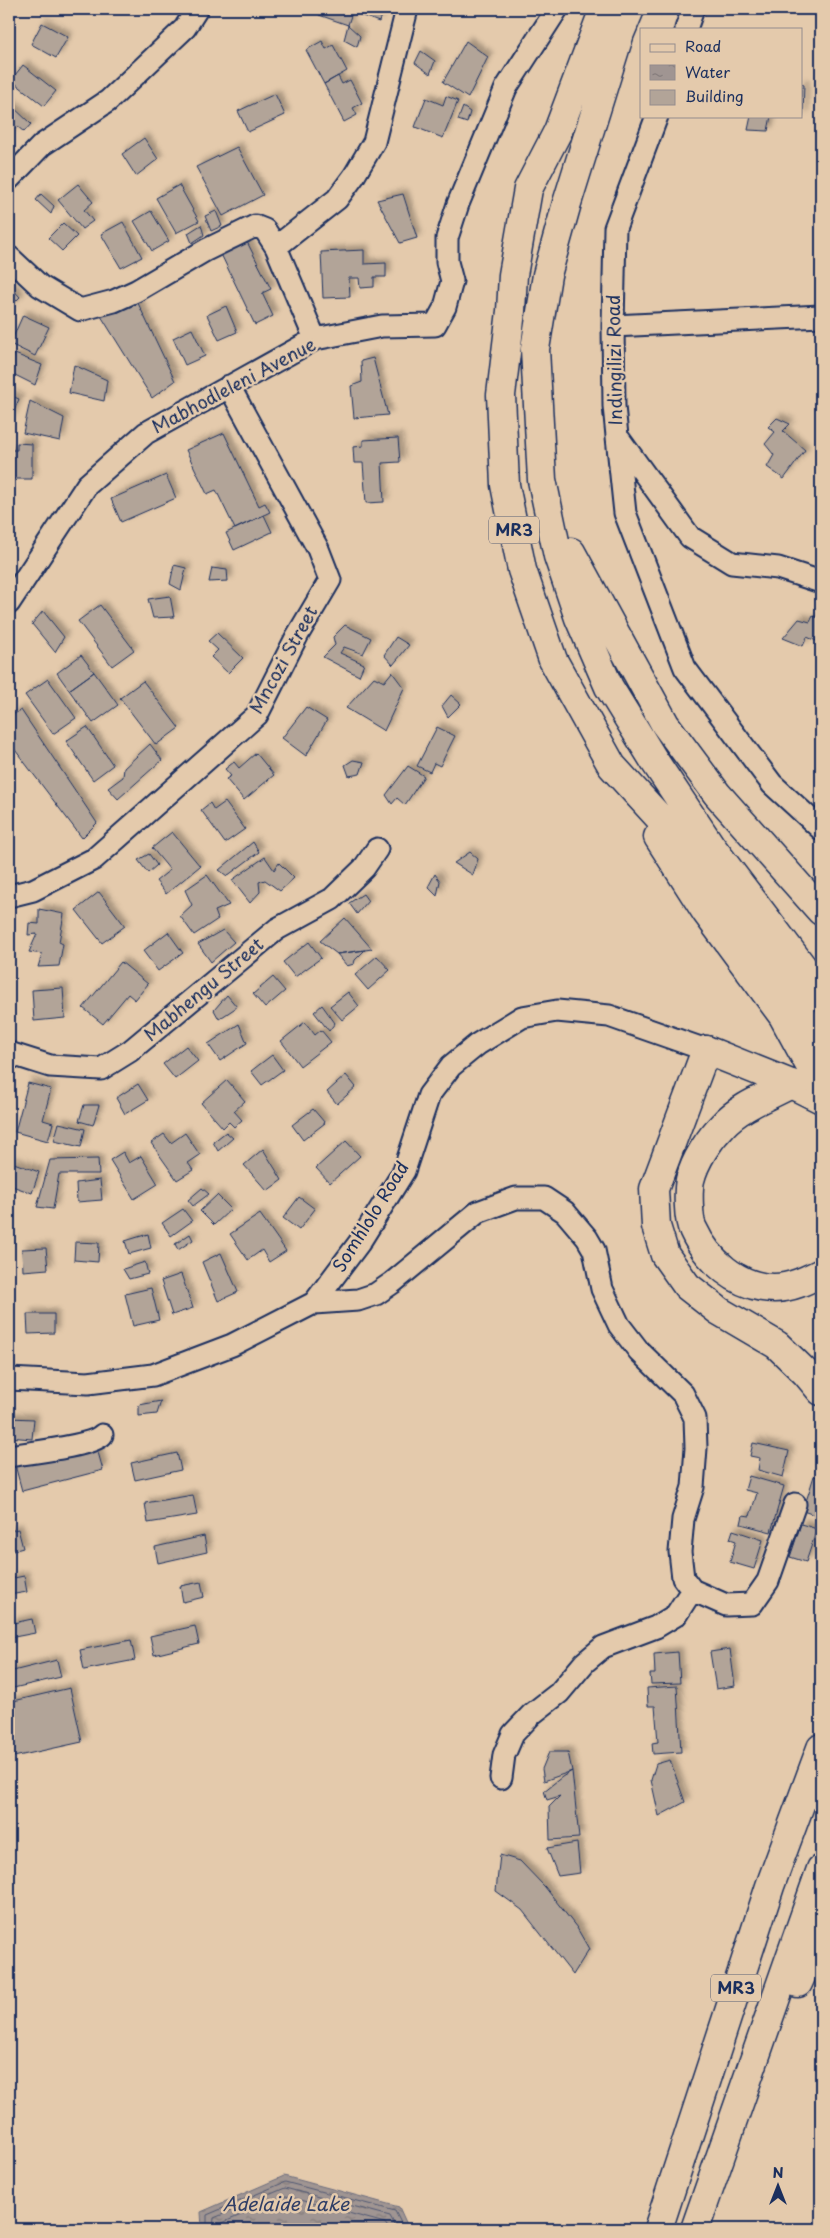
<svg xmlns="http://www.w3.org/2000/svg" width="830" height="2238" viewBox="0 0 830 2238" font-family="'Playpen Sans',sans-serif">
<defs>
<pattern id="water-ripples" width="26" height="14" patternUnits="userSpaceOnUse" patternTransform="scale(1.25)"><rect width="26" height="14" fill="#a09592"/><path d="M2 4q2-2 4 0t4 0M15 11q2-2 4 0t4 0" fill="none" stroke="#827a7a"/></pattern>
<filter id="shadow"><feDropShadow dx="4.5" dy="-4.5" stdDeviation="2.5" flood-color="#0004"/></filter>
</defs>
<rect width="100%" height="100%" fill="#e4caac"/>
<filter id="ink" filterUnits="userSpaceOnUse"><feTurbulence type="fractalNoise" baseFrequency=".02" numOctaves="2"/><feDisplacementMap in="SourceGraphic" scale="10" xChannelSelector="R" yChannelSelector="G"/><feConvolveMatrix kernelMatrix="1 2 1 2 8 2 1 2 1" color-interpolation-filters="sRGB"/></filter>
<g filter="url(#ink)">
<path fill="url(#water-ripples)" stroke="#6b6c7d" d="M284,2176L399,2207L409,2229H202L201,2212Z"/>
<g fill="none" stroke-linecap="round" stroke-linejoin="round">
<path stroke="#505873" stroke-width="1" d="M207,2229V2215L285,2182L395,2211L404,2229
M213,2229L214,2218L285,2188L390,2216L397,2229
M221,2229L222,2223L286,2196L385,2223L389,2229"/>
</g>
<path fill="#b2a498" stroke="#1b2f5e" filter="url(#shadow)" d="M321,9H353L348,25L319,15Z
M362,9H383L379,22L360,15Z
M42,23L68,37L56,58L31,44Z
M348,25L360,36L357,47L344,40Z
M322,41L326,49L333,45L347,71L324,84L306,50Z
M466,41L488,57L468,98L443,82Z
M421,51L435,61L430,74L415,63Z
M23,65L56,91L44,106L11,80Z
M338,76L342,84L350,80L362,103L353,108L357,115L344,122L324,84Z
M801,84L804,85L803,116L801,115Z
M275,94L285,115L248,132L238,111Z
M446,96L458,101L443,138L415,127L426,98L443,105Z
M9,103L31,124L24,132L17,126L9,135Z
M463,107L470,112L467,123L458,120Z
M751,116H771L768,131L748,130Z
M144,138L158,159L136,176L122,154Z
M237,147L263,195L223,216L196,167Z
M78,184L93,202L84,210L93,221L82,229L58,200Z
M179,185L199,221L176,233L156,198Z
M41,194L54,206L51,214L36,200Z
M403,194L417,238L400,243L377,200Z
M151,211L169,241L152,251L134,221Z
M216,211L222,226L211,231L205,216Z
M123,222L142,257L121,268L101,234Z
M63,223L77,236L62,251L48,238Z
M201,225L204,235L192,243L188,233Z
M245,238L271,289L262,293L273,316L255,325L219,250Z
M364,250V264L386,263V277H374V287L360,288L359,278H349L350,297L323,298L321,252Z
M9,285L20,297L9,308Z
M137,301L175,381L152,398L101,316Z
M226,306L237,332L219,340L207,315Z
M23,315L49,327L35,356L10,344Z
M192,329L205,356L185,365L173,338Z
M15,354L42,365L35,385L9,372V366Z
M373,358L388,415L354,418L351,386L362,382L361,361Z
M74,365L107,380L104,401L69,393Z
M9,395L19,399L10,420H9Z
M30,401L64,418L60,441L23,433Z
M777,418L790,424L783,431L805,450L784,479L767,467L774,455L765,444L775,432L768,427Z
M224,433L259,506L265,503L270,512L235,529L216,490L207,494L186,450Z
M398,438L400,462L382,463L384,502L366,503L363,463H354L353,447L363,446V440Z
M17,443L32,444V479H13V470H9V450H17Z
M166,475L176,498L121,522L111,499Z
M264,515L272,532L234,550L226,533Z
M174,565L186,568L181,590L170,584Z
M212,568L227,570L228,581L209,582Z
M170,596L174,617L153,618L148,599Z
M100,605L134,650L112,666L78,621Z
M43,611L64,637L55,652L32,624Z
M813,616L821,619V643L807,637L803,646L783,638L799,619L810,622Z
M345,625L371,638L363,654L344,647L340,653L364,664L359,676L323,657L335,645L333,637Z
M217,633L243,658L228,673L211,657L218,650L208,641Z
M396,637L409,645L393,665L384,655Z
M81,655L94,672L69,690L57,673Z
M94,672L118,705L93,723L69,690Z
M392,672L404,688L384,731L346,708L374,677L384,682Z
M48,679L76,718L53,734L25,695Z
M143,681L179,728L156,745L120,698Z
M451,695L461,704L448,717L442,706Z
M306,707L327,720L306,756L282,738Z
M21,710L97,823L82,838L9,742V717Z
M87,727L113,765L93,780L66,741Z
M437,727L455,736L440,766L434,763L430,772L417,766Z
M150,744L162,760L118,799L108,788L123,777L124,768Z
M256,753L274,775L244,800L226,779L231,776L225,769L234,762L239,768Z
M353,760L364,762L360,774L349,776L345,765Z
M408,766L424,776L405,805L397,798L392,804L386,795Z
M225,802L245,829L225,843L201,810L210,803L214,810Z
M172,832L200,866L166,894L156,881L170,870L152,848Z
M253,842L259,852L227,876L219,870Z
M470,852L478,859L473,875L454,863Z
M149,854L157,865L148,873L138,860Z
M265,857L274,870L279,863L294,878L280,891L265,880L259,882L260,892L250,903L232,880Z
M435,874L440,881L437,896L428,887Z
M207,875L229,905L215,911L218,919L194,935L180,916L192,905L185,890Z
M99,892L125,926L102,943L76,910Z
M363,894L368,901L357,914L349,903Z
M39,909L64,914L59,942L63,944L59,966L38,967L42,954L29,952L37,934L28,935L29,923L39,924Z
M345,918L372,949L337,954L320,941Z
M223,930L234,942L211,962L198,944Z
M168,932L183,953L158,971L143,951Z
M309,942L321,958L295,977L283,962Z
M365,950L355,960L354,964L347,966L337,954Z
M377,956L390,970L368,990L355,975Z
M121,962L148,984L135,1000L128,994L103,1024L83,1008Z
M273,977L285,991L265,1008L253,994Z
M63,988L65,1018L34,1021L32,990Z
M348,992L359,1006L342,1020L330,1006Z
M227,995L237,1007L219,1019L214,1010Z
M322,1005L335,1023L329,1031L314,1012Z
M305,1022L315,1035L321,1030L331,1042L300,1066L281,1041Z
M239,1024L247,1043L220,1061L208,1044Z
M186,1046L198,1061L175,1079L163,1064Z
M272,1055L283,1070L262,1085L251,1071Z
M346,1075L356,1087L337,1104L327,1092Z
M227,1080L245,1101L234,1111L242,1120L234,1127L229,1122L223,1128L201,1103Z
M28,1083L51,1089L43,1120L53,1123L48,1141L15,1132Z
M138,1084L148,1100L125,1114L116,1098Z
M84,1105H99L93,1125L79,1121Z
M313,1109L325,1123L303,1140L292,1125Z
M59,1123L85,1129L81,1147L54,1141Z
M226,1132L233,1138L218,1151L213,1142Z
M185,1133L200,1155L188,1163L193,1170L177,1180L151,1143L164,1134L171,1143Z
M346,1141L360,1156L330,1183L316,1168Z
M263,1149L282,1180L267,1191L244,1165Z
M123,1152L129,1163L141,1156L158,1184L134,1199L110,1160Z
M98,1159L99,1174H59L53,1209L37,1207L50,1160Z
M11,1162L39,1172L32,1193L9,1185V1169Z
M100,1180L102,1200L77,1202L76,1183Z
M202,1188L209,1194L193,1206L188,1200Z
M217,1195L231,1209L214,1225L200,1211Z
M299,1197L315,1209L299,1230L283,1218Z
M183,1209L192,1221L171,1236L162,1223Z
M260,1214L286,1251L269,1262L262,1250L248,1260L230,1234Z
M148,1234L151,1248L129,1254L125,1241Z
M190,1234L193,1240L178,1250L175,1244Z
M75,1242L99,1243L98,1262L74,1260Z
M46,1248L48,1269L23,1271L22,1249Z
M221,1253L238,1292L218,1301L202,1262Z
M145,1262L148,1274L129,1279L123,1269Z
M181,1274L193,1308L172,1315L161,1281Z
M151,1288L159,1320L133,1326L125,1294Z
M27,1314H54V1333L28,1334Z
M161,1401L157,1414L139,1416V1405Z
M9,1418L34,1419L32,1439L9,1437Z
M753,1443L789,1451L783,1477L758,1470L760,1458L750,1456Z
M96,1445L103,1470L22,1491L15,1465Z
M177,1453L181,1470L135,1480L131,1463Z
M749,1476L784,1486L771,1532L741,1524L743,1515L750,1516L757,1493L745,1490Z
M814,1476L821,1478L820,1517L803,1511Z
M193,1495L197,1515L148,1523L145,1503Z
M801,1524L817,1529L806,1562L790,1557Z
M18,1529L23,1548L9,1552V1531Z
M733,1530L763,1540L754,1569L730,1562L736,1541L730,1539Z
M204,1536L207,1552L158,1563L155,1547Z
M24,1576L27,1592L9,1595V1579Z
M201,1582L204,1597L183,1602L180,1586Z
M32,1619L35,1633L9,1638V1624Z
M195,1626L199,1644L154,1655L150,1636Z
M131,1640L135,1660L84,1670L80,1650Z
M730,1649L735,1686L716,1689L710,1652Z
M678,1652L680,1683L651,1684L650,1674H655L654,1654Z
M57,1660L61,1677L9,1689V1672Z
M677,1686L681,1752L653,1754L652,1743L658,1742L655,1706H648L647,1688Z
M70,1688L82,1742L9,1758V1702Z
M549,1752H568L572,1771L544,1781L542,1769Z
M670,1760L685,1802L659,1816L651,1780L656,1764Z
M572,1771L579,1838L550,1840L549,1807L560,1796L547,1800L544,1791L562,1777Z
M577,1843L580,1873L558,1876L547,1848Z
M500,1855L520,1861L545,1887L577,1928L589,1949L573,1975L522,1910L496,1891Z"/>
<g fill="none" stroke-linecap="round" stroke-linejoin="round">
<g stroke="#1b2f5e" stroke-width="25">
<path id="minor" d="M686,29L693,9
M657,116L615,228L613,326L614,406L617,436L690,537L732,563L778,568L821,582
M9,179L42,145L108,101L185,28L197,9
M276,247L337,199L354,176L374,142L407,9
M9,257L40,286L80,310L114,301L136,291L206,250L255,226L265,230L276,247L315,339
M613,326L821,316
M617,437L625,513L685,668L772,784L821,829
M9,603L87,485L146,433L315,339L382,326L435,325L445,307L452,281L447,262V238L458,204L506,88L557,9
M9,896L33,890L94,859L257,715L297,636L330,580L318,549L229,386
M9,1053L50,1066L101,1069L130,1051L277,929L332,899L364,868L377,849
M314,1303L358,1300L376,1294L392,1283L478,1212L516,1198H544L565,1212L587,1238L594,1250L602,1289L619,1325L639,1351L683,1394L695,1418L696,1448L693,1487L683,1519L680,1552L683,1578L692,1590L726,1605L752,1604L768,1581L795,1504
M9,1379L88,1383L153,1375L232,1345L314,1303L359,1243L404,1171L429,1095L451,1066L478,1044L522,1017L557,1011L609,1016L706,1050
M9,1456C27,1453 92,1446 102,1435
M501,1778L504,1755L513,1734L532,1714L559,1693L585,1662L603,1647L656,1627L676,1615L692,1590"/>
</g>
<g stroke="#1b2f5e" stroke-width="31">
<path id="major" d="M706,1050L791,1084L821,1099"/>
</g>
<g stroke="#1b2f5e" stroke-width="31">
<path id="highway" d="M604,9L558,131L528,189L513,275L511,311L501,395L505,485L522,570L553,660L612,766L689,850L787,987L821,1050
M630,9L620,33L567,203L547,275L535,349L542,480L558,556L579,618L609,687L655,762L711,846L811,978L821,996
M571,552L665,724L717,794L821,911
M658,837L706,912L783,1016L821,1086
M706,1050L654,1189L656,1226L665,1255L687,1286L719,1311L777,1345L806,1373L821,1391
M791,1084C769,1096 740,1106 723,1125C709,1139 695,1160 690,1180C688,1190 688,1220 693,1229C707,1260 738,1288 774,1288C791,1288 807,1280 821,1273
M798,1983L821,1932
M658,2229L770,1886L821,1748
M695,2229L821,1869"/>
</g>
<use href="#minor" stroke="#e4caac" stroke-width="21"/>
<use href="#major" stroke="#e4caac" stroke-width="28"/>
<use href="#highway" stroke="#e4caac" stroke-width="28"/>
</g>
</g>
<g text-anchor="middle" stroke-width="5" stroke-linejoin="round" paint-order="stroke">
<g fill="#e4caac" stroke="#575e75" stroke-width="1">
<rect x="489" y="516.5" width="50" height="27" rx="4"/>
<rect x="711" y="1974.5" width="50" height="27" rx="4"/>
</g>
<g font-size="16" font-weight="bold" fill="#1b2f5e">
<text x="514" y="536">MR3</text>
<text x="736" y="1994">MR3</text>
</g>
<g font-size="18" fill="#1b2f5e" stroke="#e4caac">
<text transform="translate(615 360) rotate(-91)" y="6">Indingilizi Road</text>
<text transform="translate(234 386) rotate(-28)" y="6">Mabhodleleni Avenue</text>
<text transform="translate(284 660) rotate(-61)" y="6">Mncozi Street</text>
<text transform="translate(204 990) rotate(-40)" y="6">Mabhengu Street</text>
<text transform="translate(371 1217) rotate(-58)" y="6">Somhlolo Road</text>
</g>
<g font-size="19" font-style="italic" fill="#2f3e66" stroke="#e4caac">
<text x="286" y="2211">Adelaide Lake</text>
</g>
</g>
<rect width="830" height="2238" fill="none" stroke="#e4caac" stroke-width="30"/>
<rect x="15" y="15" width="800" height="2208" fill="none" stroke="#1b2f5e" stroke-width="2" filter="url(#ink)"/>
<rect x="640" y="28" width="162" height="90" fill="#e4caac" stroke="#948c8d"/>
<rect x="650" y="44" width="25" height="8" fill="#e4caac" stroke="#948c8d"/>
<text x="685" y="52" font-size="15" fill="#1b2f5e">Road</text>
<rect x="650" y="65" width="25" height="15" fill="url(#water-ripples)" stroke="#948c8d"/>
<text x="685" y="78" font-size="15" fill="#1b2f5e">Water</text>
<rect x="650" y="90" width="25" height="15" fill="#b2a498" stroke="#948c8d"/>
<text x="685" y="102" font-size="15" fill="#1b2f5e">Building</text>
<g transform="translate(778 2186)" stroke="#e4caac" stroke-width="4" paint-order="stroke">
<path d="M0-4L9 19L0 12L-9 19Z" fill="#1b2f5e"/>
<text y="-8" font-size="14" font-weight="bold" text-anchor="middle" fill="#1b2f5e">N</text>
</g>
</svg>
